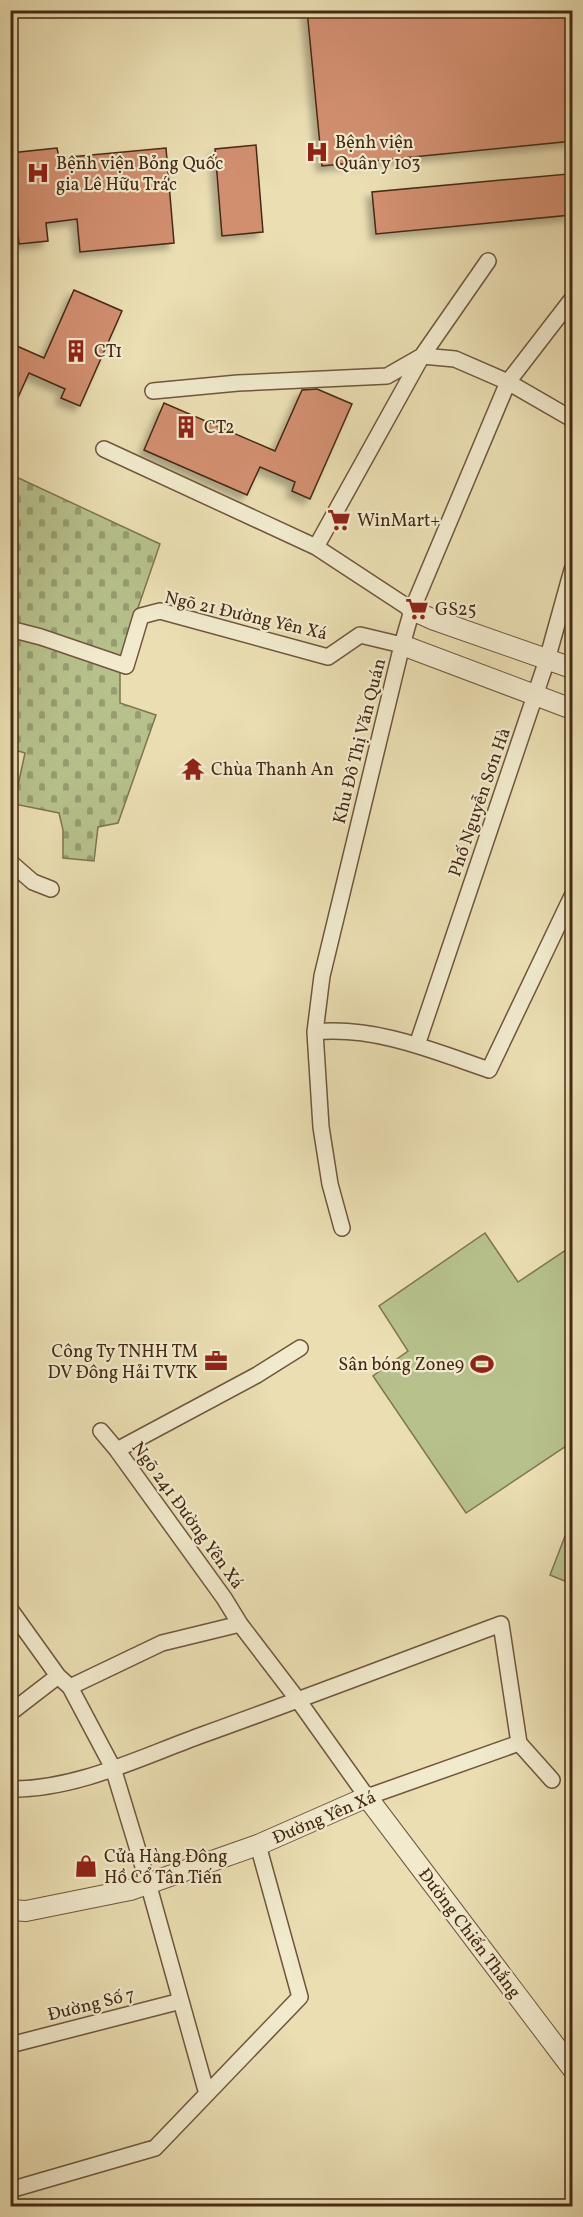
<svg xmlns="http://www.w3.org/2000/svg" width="583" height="2217" viewBox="0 0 583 2217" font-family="Vollkorn,serif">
<defs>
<pattern id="cemetery-stones" width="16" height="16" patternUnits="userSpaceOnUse" patternTransform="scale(1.5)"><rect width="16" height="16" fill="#b7c18c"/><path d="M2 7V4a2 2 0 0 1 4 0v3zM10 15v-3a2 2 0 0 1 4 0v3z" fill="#979d71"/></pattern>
<filter id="shadow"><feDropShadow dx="-5.5" dy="5.5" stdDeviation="3" flood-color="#0004"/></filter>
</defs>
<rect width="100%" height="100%" fill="#eadeb2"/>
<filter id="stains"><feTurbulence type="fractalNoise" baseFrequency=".00333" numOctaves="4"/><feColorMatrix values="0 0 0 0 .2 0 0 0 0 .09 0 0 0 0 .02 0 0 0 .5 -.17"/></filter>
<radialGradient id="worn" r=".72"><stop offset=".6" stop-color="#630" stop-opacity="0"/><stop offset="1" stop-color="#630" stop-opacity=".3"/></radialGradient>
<path fill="url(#cemetery-stones)" stroke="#7e7550" stroke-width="1.5" d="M10,474L160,544L121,657L11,621Z
M11,636L55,648L120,672V703L156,715L118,823L98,827L94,861L63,858V830L59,813L14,804L25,753L11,749L13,731L11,730Z"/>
<path fill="#b7c18c" stroke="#7e7550" stroke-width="1.5" d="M485,1233L518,1282L572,1246V1442L466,1513L373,1376L408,1351L379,1306Z
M572,1518V1584L550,1575Z"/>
<path fill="#d18f70" stroke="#462915" stroke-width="1.5" filter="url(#shadow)" d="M307,10H573V141L322,166Z
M256,145L263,232L222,236L215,149Z
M57,148L59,158L166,148L174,243L80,252L77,219L46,223L48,241L19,244L10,153Z
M568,174L571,215L376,234L372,192Z
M74,290L122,311L80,406L61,398L65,389L29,373L10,415V343L44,358Z
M317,389L352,404L310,499L292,491L295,482L260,467L247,495L144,450L164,403L275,451L302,390Z"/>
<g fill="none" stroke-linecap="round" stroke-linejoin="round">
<g stroke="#6f563c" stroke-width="18">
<path id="minor" d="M153,391L238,383L387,376L422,356L455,359L508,382L572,419
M104,449L316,547L412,610
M316,547L422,356L488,261
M10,629L41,637L126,666L141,616L160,611L328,657L360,635L402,645
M10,862L33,882L51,889
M315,1032C375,1026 434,1051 489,1070L572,896
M417,1045L547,660L572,570
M342,1228L330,1184L321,1127L315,1032L322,976L402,645L412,610L508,382L572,299
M117,1450L257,1375L300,1348
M10,1609L58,1676L70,1687L113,1768L148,1883L207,2094
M70,1687L162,1643L240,1624
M10,1713L58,1676
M519,1743L552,1780
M10,1789C76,1790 141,1757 202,1735C302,1699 401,1661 501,1624L519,1743L367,1797L298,1700L240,1624L224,1598L117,1450L101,1431
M10,2045L181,2001
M10,2190L155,2148L300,1997L258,1845"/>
</g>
<g stroke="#6f563c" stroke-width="22">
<path id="tertiary" d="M412,610L432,619L572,668
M402,645L572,709
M10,1910L26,1911L130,1890L258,1845L367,1797L572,2068"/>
</g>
<use href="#minor" stroke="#f1eacd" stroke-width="15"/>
<use href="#tertiary" stroke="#f1eacd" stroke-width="20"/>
</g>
<defs>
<g id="hospital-bare" transform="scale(1.8)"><path d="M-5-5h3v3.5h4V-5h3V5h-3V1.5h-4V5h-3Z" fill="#8f2418" stroke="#f1eacd" stroke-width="2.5" paint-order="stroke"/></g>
<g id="building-bare" transform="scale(1.8)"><path d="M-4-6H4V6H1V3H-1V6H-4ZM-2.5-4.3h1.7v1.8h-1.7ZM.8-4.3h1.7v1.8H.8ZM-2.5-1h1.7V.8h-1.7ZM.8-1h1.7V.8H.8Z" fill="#8f2418" stroke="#f1eacd" stroke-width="2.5" paint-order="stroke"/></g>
<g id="supermarket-bare" transform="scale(1.8)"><path d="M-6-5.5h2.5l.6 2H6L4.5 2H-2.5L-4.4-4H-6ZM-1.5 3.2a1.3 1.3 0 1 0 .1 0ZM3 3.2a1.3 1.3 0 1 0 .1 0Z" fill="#8f2418" stroke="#f1eacd" stroke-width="2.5" paint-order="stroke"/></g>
<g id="temple-bare" transform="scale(1.8)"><path d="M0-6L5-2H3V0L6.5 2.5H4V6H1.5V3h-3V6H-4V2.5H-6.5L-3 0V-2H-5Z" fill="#8f2418" stroke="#f1eacd" stroke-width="2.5" paint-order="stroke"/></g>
<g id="office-bare" transform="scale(1.8)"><path d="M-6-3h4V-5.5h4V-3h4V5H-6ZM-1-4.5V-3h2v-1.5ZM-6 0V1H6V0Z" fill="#8f2418" stroke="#f1eacd" stroke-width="2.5" paint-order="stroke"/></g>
<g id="stadium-bare" transform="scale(1.8)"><path d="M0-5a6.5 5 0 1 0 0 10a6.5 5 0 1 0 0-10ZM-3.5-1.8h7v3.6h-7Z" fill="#8f2418" stroke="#f1eacd" stroke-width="2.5" paint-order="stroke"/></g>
<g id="shop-bare" transform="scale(1.8)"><path d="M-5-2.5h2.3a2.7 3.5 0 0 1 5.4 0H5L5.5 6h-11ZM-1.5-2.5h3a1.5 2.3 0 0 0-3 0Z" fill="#8f2418" stroke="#f1eacd" stroke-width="2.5" paint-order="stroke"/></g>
</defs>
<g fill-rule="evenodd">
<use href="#hospital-bare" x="317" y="152"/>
<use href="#hospital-bare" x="38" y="173"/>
<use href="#building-bare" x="76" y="351"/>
<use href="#building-bare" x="186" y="427"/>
<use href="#supermarket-bare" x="339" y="520"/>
<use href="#supermarket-bare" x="417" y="609"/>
<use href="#temple-bare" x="193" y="769"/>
<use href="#office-bare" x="216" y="1361"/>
<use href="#stadium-bare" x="482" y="1364"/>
<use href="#shop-bare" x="86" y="1866"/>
</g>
<g text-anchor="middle" stroke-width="4.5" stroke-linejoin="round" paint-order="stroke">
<g font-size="18" fill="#462915" stroke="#f1eacd" text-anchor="start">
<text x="335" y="148">Bệnh viện<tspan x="335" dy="21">Quân y 103</tspan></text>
<text x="56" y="169">Bệnh viện Bỏng Quốc<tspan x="56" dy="21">gia Lê Hữu Trác</tspan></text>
<text x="94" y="357">CT1</text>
<text x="204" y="433">CT2</text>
<text x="357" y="526">WinMart+</text>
<text x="435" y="615">GS25</text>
<text x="211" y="775">Chùa Thanh An</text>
<text x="198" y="1357" text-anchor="end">Công Ty TNHH TM<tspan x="198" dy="21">DV Đông Hải TVTK</tspan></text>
<text x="464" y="1370" text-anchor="end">Sân bóng Zone9</text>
<text x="104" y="1862">Cửa Hàng Đông<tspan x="104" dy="21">Hồ Cổ Tân Tiến</tspan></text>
</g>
<g font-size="18" fill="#462915" stroke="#f1eacd">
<text transform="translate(246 615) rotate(13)" y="6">Ngõ 21 Đường Yên Xá</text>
<text transform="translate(359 741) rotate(-76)" y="6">Khu Đô Thị Văn Quán</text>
<text transform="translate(479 802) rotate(-71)" y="6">Phố Nguyễn Sơn Hà</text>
<text transform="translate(188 1515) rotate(54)" y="6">Ngõ 241 Đường Yên Xá</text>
<text transform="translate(324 1817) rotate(-23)" y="6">Đường Yên Xá</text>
<text transform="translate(470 1933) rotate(53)" y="6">Đường Chiến Thắng</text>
<text transform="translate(91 2004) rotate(-14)" y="6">Đường Số 7</text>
</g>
</g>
<rect width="583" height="2217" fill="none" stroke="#eadeb2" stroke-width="36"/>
<rect x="12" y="12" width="559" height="2193" fill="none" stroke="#462915" stroke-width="3"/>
<rect x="18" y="18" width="547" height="2181" fill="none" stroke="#462915" stroke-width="1.5"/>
<rect width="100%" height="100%" filter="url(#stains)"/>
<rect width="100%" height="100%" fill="url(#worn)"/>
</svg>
